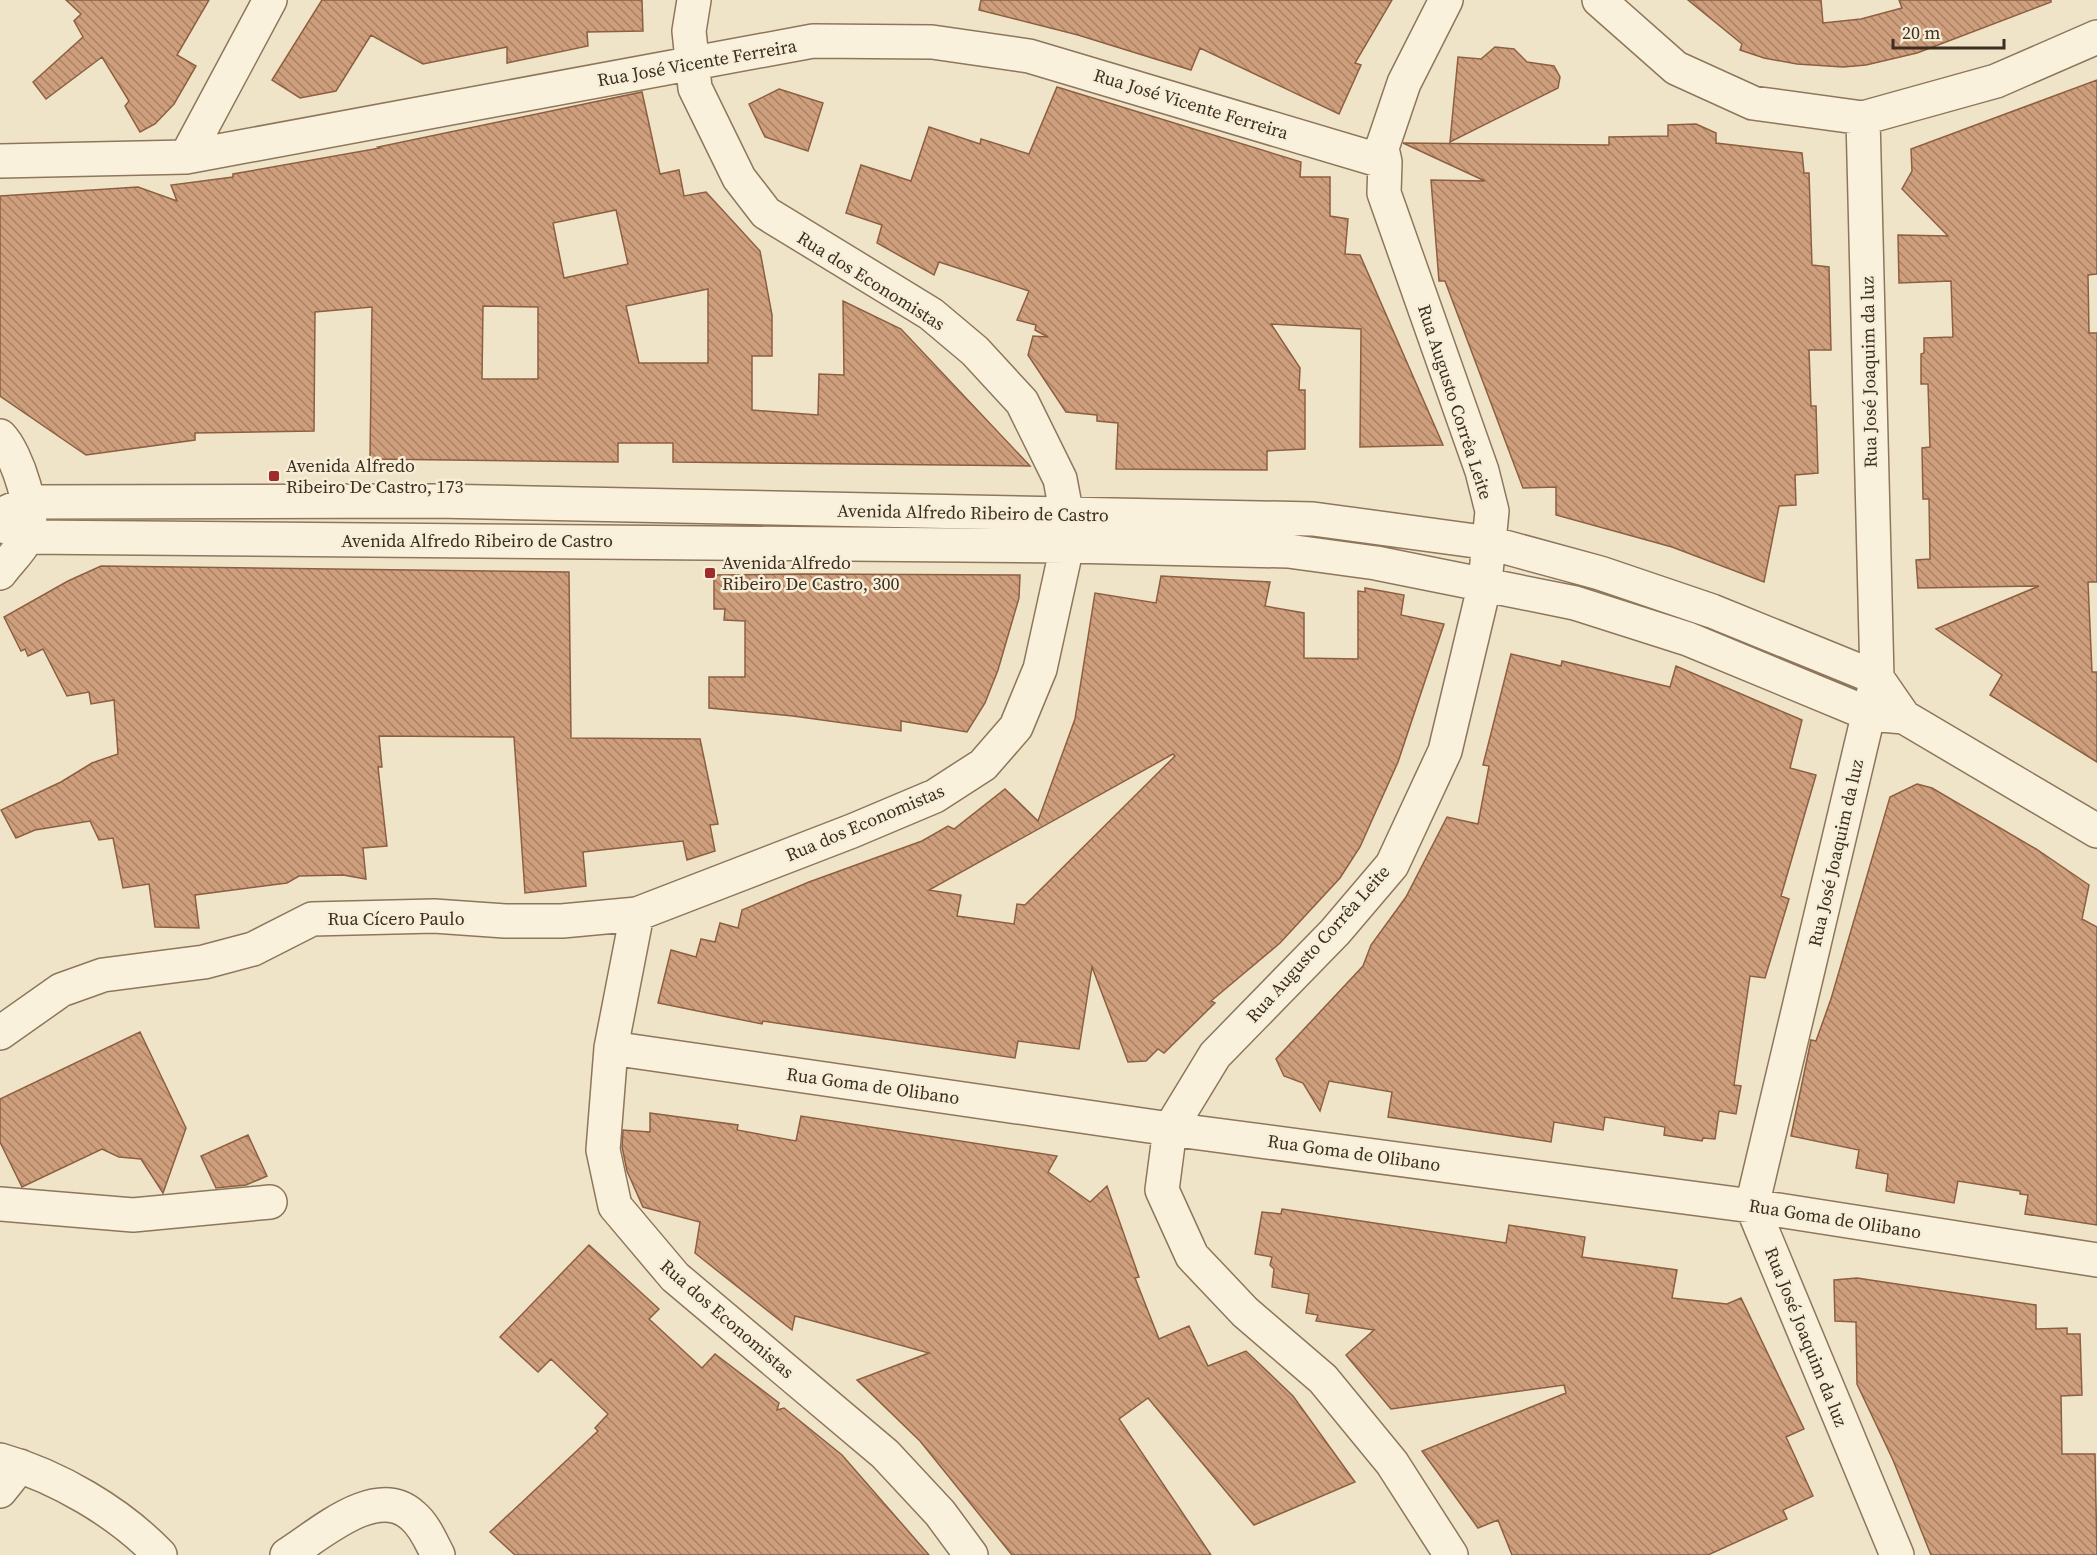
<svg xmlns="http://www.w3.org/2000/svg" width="2097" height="1555" viewBox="0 0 2097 1555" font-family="'Source Serif 4',serif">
<defs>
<pattern id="building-back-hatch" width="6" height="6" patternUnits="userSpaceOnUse" patternTransform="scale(1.5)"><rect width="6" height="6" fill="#cf9f7d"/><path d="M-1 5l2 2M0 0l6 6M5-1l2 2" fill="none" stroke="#a98266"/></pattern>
</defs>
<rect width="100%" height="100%" fill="#f0e4c8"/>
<path fill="url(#building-back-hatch)" stroke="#8d5f41" stroke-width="1.5" fill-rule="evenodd" d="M66,0H209L177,55L196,66L174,104L155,124L140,132L125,106L129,101L102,57L46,99L33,82L83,37L74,21L81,14Z
M322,0H642L643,31L587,32L588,46L507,63V47L423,64L371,35L336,91L300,98L272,80Z
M981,0H1392L1355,63L1361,65L1339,114L1200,48L1191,70L1078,35L979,10Z
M1688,0H1821L1823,23L1861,19L1902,8L1899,0H2051V2L1917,53L1866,65L1843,67L1797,64L1764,58L1740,50L1742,44Z
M1495,47L1514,49L1527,62L1554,66L1560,77L1558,88L1450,142L1458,57L1481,59Z
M2097,80V274L2088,275L2089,333H2097V582H2088L2092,672H2097V762L1990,695L2002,675L1936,629L2039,586L1918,588L1916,560L1930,559L1929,499H1923L1922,448L1930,447L1928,384H1921V354L1924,353V338L1953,337L1951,281L1899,283L1898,235L1948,236L1902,189L1912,171L1911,149Z
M1057,87L1301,162L1300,177H1330V216L1348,219L1345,254L1360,255L1443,445L1360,447L1361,329L1271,324L1300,368L1299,390H1305V449L1267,451V470L1116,469L1118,423L1097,421V415L1066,412L1028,355L1033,336L1048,337L1035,330L1036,325L1017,320L1029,291L939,262L934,275L877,243L882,225L846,213L861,165L911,181L929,127L980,144L981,139L1029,154Z
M779,89L823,103L808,151L765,137L749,104Z
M642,92L660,174L679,170L684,196L706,192L760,251L772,315V356H752V410L818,415L819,374L844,375L843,301L901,329L1030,466L673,462V443H618V462L370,459L372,307L315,312L314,431L195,433V440L86,455L0,396V196L138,187L177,201L171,185L233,177V174L380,148L378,147ZM616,210L628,264L564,278L553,223ZM708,289V363H639L626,306ZM483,306L538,307V379H482Z
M1696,124L1716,133V143L1802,153L1804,173H1809L1812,265L1829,267L1831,350H1809L1811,406H1816L1818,473L1795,475L1796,505L1779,506L1764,582L1672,547L1556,515V487L1523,488L1445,281H1439L1431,180L1485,181L1403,143L1609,145V137L1668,136V125Z
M101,566L569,572L571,738L700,739L718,824L710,825L715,851L687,860L683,841L583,852L586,886L525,893L514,737L379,736L382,767H378L387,846L363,848L366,879L343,875L299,876L287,883L195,895L199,928L155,927L149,884L123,888L113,838L99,840L90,821L35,830L16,838L1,810L61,782L92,763L118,754L114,700L91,704L89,692L67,696L43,649L28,656L25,649L21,651L4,617L68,581Z
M801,574L1020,575L1019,598L998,670L985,703L967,732L901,721V731L793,716L709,708V677H745V621L724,620L725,609H714V575Z
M1161,576L1270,582L1265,606L1304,613V658L1358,659V591L1365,592V588L1404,595L1401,615L1444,624L1398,762L1360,847L1340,878L1280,943L1211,1001L1215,1003L1164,1053L1158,1049L1146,1061L1128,1062L1092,967L1079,1049L1018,1041L1015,1058L803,1027L763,1021L762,1024L658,1003L671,950L696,957L701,939L715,942L720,923L738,928L742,910L809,882L922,841L948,826L954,829L1005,789L1038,821L1075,719L1095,593L1156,603ZM1173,754L1175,756L1025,905L1017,904L1014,924L957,916L961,895L929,890Z
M1511,654L1561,666L1562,661L1670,687L1676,666L1802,720L1790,768L1816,775L1781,896L1789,899L1765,978L1750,976L1734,1085L1741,1086L1736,1114L1719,1111L1715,1139L1703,1138L1702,1141L1664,1135L1665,1127L1605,1117L1603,1130L1554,1122L1551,1142L1388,1117L1392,1092L1329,1081L1320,1111L1303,1083L1284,1076L1276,1059L1363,966L1371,945L1406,897L1447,817L1478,824L1489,766L1483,765Z
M1917,784L1932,788L2036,849L2089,885L2082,919L2097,927V1225L2025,1214L2028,1195L2020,1194V1191L1958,1181L1954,1203L1886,1191L1888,1174L1856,1168L1859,1150L1791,1136L1811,1040L1816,1041L1831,999L1890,797Z
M140,1032L186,1128L163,1193L141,1159L119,1157L102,1149L22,1187L0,1142V1099Z
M650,1113L738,1125L737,1130L796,1141L801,1116L1057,1156L1048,1172L1090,1202L1107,1186L1139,1277L1135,1278L1159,1339L1189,1326L1208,1366L1246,1351L1293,1396L1355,1482L1254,1525L1148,1398L1119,1419L1211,1555H1012L920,1441L857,1380L929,1353L795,1316L792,1330L695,1253L700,1222L643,1207L627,1171L622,1147L623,1130L650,1132Z
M248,1135L267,1176L246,1185L216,1188L201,1156Z
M1282,1209L1506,1243L1509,1225L1585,1237L1582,1257L1677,1270L1672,1298L1727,1304L1741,1298L1804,1429L1786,1437L1813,1496L1783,1510L1787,1519L1708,1555H1512L1498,1520L1478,1528L1422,1451L1566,1393L1564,1385L1391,1409L1346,1355L1374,1330L1316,1321L1318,1315L1306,1313L1309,1294L1272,1287L1274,1269L1270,1265L1272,1257L1255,1254L1262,1212L1281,1214Z
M589,1245L659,1309L649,1319L702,1368L715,1354L779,1403L777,1410L784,1408L842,1455L929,1555H515L490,1532L598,1431L595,1428L608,1414L551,1359L538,1372L500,1337Z
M1857,1278L2036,1305V1329L2067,1328V1334H2080L2082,1395L2061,1396L2062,1454H2095L2097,1555H1931L1893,1460L1857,1384L1856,1322L1835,1321L1834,1280Z"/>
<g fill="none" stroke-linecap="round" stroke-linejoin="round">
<g stroke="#8d765c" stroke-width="36">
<path id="minor" d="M694,0L689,31L695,88L739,178L766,213L931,314L975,351L1022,402L1060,479L1067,516V546L1040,669L1016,727L983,765L935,796L852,831L637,914L611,1048L603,1150L615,1206L675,1277L885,1454L940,1513L971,1555
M1446,0L1404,83L1382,148L1385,162L1384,193L1482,471L1492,511L1485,583L1445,751L1392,865L1335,932L1215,1055L1170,1129L1162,1190L1192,1256L1245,1312L1323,1379L1392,1463L1451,1555
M1599,0L1676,68L1753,103L1863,118L1996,81L2097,37
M1863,118L1877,678L1752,1206L1897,1555
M186,157L270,0
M0,161L186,157L813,41L932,42L1029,56L1385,162
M0,436C17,453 38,516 26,539C20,551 8,562 0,573
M0,515L29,502L435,501L1313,519L1490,543L1600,573L1712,611L1877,678L1904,717
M0,524L27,537L1067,546L1288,551L1376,563L1575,603L1688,639L1869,714L1904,717L2097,831
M0,1033L61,990L103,975L204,962L253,949L312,919L434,916L505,921H562L637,914
M611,1048L1170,1129L1752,1206L2097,1260
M0,1204L133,1215L270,1202
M0,1460C57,1476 119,1512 160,1555
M0,1491L20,1466
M287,1555C319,1535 377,1482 413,1516C425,1526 431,1542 438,1555"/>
</g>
<use href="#minor" stroke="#faf1dc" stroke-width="33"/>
</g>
<g fill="#9e2a2b" stroke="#f7eed8" stroke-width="2">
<rect x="268" y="470" width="12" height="12" rx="3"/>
<rect x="704" y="567" width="12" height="12" rx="3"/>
</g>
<g text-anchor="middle" stroke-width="5" stroke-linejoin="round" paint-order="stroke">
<g font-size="18" fill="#3d2e20" stroke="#f7eed8">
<text transform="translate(697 63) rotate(-10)" y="6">Rua José Vicente Ferreira</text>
<text transform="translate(1191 104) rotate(17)" y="6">Rua José Vicente Ferreira</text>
<text transform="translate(871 281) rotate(32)" y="6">Rua dos Economistas</text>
<text transform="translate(1869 372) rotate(-91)" y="6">Rua José Joaquim da luz</text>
<text transform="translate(1455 402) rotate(72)" y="6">Rua Augusto Corrêa Leite</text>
<text transform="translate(973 513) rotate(1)" y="6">Avenida Alfredo Ribeiro de Castro</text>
<text x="477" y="547">Avenida Alfredo Ribeiro de Castro</text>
<text transform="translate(865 823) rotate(-23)" y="6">Rua dos Economistas</text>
<text transform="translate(1836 853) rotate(-77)" y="6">Rua José Joaquim da luz</text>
<text x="396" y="925">Rua Cícero Paulo</text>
<text transform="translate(1318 944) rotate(-48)" y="6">Rua Augusto Corrêa Leite</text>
<text transform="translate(873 1086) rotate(8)" y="6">Rua Goma de Olibano</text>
<text transform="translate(1354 1153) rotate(8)" y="6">Rua Goma de Olibano</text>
<text transform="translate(1835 1219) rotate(9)" y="6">Rua Goma de Olibano</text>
<text transform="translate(727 1319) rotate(41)" y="6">Rua dos Economistas</text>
<text transform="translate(1806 1337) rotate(68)" y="6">Rua José Joaquim da luz</text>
</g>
<g font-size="18" fill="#3d2e20" stroke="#f7eed8" text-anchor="start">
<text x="286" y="472">Avenida Alfredo<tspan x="286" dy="21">Ribeiro De Castro, 173</tspan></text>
<text x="722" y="569">Avenida Alfredo<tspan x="722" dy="21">Ribeiro De Castro, 300</tspan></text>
</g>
</g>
<path d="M1893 39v9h111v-9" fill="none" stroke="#3d2e20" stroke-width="3"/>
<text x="1902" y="39" font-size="18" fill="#3d2e20" stroke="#f7eed8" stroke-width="4.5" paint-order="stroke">20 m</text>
</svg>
